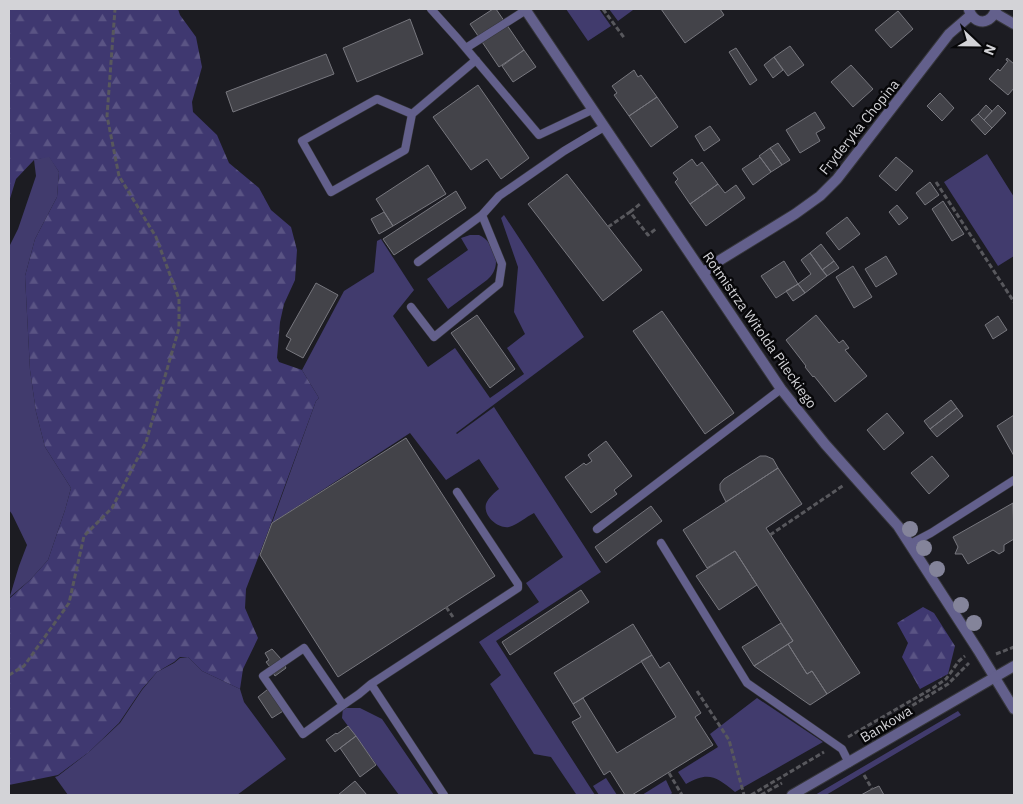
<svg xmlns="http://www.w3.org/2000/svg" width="1023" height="804" viewBox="0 0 1023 804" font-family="'IBM Plex Sans',sans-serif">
<defs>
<pattern id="forest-firs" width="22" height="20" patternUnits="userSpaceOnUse" patternTransform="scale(1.25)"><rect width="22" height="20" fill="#3f3870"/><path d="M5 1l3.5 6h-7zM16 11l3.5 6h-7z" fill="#5a5484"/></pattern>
</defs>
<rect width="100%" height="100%" fill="#1c1c22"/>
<path fill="#413b6d" d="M566,9H599L611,26L588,41Z
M609,9H632L633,10L618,21Z
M987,154L1014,197V256L998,266L944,182Z
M49,156L59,172L57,197L35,239L25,276L30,370L36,412L45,447L71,488L65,510L48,560L30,580L10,597L9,604V589L10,596L19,566L27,545L12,514L9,510V247L18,229L36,176L34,160Z
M504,215L584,337L456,433L457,434L494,407L601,572L496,641L595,795H574L576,794L551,757L534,754L490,684L501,675L479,642L539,602L526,583L563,557L534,513C526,517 517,525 509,527C498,529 483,516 486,504C488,498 495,492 499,489L479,459L446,480L410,433L272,523L316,401L319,398L302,370L344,291L374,272L377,241L381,239L414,290L393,316L428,367L455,348L490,398L524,374L507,348L525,334L514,312L518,267L501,218Z
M470,235C473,235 476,235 479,235C489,239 496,252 496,262C496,269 492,276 487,280L448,309L427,279L468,250L461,238Z
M188,657L202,671L240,689L244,702L286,759L237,795H68L55,777L58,776L89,752L120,723L142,690L157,672L174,663L180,658Z
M757,698L823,742L735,792C716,777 709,771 686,784L678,772L718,747L710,734Z
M343,708H360L382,719L434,795H399L342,718Z
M958,711L961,715L826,795H815Z
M606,778L617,795H599L593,786Z
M666,780L672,793L670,795H642Z"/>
<path fill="url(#forest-firs)" d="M9,9H178L180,15L196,37L202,67L192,102L193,112L217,135L229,163L259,188L271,210L291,227L297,250L295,280L284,304L280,322L277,358L279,362L302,370L319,398L316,401L269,529L246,589L245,608L258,638L243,669L240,689L202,671L188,657H180L174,662L157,672L142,689L119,723L89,752L58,775L9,785V604L10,598L30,580L48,560L65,510L71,488L45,447L36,412L30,370L25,276L35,239L57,197L59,172L49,157L34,160L16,179L9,202Z
M923,607L934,613L955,646L948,674L920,689L902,657L908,643L897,623Z"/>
<path fill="#434349" stroke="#77777e" d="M493,9H496L524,50L499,67L470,24Z
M661,9H720L724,15L685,43Z
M898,11L913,29L891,48L875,30Z
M410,19L423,54L357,82L343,48Z
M790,46L804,65L788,76L774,57Z
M736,48L757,80L750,85L729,52Z
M524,50L536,67L513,82L502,66Z
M326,54L334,74L233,112L226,92Z
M774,57L783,70L773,78L764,65Z
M1007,58L1014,64V88L1008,95L989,79L998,69L1000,71L1008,61L1006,60Z
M851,65L873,89L853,107L831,82Z
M634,70L638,77L641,75L657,97L629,116L614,95L617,93L612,86Z
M478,85L529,158L501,179L487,159L471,170L433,117Z
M940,93L954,108L942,121L927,106Z
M657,97L678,127L651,147L629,116Z
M986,105L992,111L984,120L978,114Z
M998,105L1006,113L992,128L984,120Z
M815,112L825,128L816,133L820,141L800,153L786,130Z
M978,114L992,128L985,135L971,120Z
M710,126L720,140L704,151L695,136Z
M778,143L790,160L782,165L770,148Z
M770,148L782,165L771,172L759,156Z
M760,157L771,172L753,185L742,169Z
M896,157L913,171L896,191L879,176Z
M692,159L697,166L702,162L718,184L690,204L675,182L678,179L673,173Z
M428,165L446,194L393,226L376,199Z
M567,174L642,270L603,301L528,204Z
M930,182L939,195L925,205L916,193Z
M718,184L725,193L736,185L745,198L706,226L690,204Z
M456,191L466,208L394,255L383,239Z
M943,201L964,234L952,241L932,209Z
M897,205L908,218L899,225L889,212Z
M384,212L393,226L379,234L371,219Z
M847,217L860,234L839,250L826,233Z
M821,244L834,261L822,270L810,253Z
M810,253L827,276L805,293L798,284L811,274L801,260Z
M886,256L897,274L876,287L865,269Z
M784,261L798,284L776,298L761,276Z
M834,261L839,268L827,276L822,270Z
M853,266L872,297L854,308L836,277Z
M316,283L338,295L303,358L286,349L291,339L286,336Z
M798,284L805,293L793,301L786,291Z
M662,311L734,413L705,434L633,331Z
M477,315L515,369L490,388L451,333Z
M816,315L839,343L843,340L849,348L845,350L867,376L835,402L814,376L813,377L805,367L806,366L786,340Z
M998,316L1007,330L993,339L985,325Z
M951,400L957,408L930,429L924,421Z
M957,408L963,416L937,437L930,429Z
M887,413L904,433L884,450L867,430Z
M1014,415V456L997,426Z
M406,438L495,576L338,677L260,555L272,523Z
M606,441L632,476L614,490L617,494L591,513L565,477L584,463L586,465L592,461L588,455Z
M760,456H766L773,459L778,468L726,502L720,490V484L724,479Z
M932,456L949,476L929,494L911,473Z
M778,468L802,504L766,528L860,673L827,694L812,671L807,674L788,644L793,641L735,551L707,568L683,530Z
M1013,503L1014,539L1004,545V551L999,554L993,550L968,564L962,554H955L958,547L953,537Z
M651,506L662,521L606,563L595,547Z
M735,551L757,585L719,610L696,576Z
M581,590L589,602L510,655L502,642Z
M781,623L793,641L754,666L742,647Z
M633,624L652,655L573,704L554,673Z
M788,644L807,674L812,671L827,694L810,705L754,666Z
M272,649L281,659L270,667L266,662L269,660L265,653Z
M652,655L660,668L669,662L701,713L695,717L713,745L632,795H625L610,771L604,775L572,722L581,717L573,704L583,698L617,753L676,717L641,661Z
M281,659L286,668L275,676L270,667Z
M272,686L288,708L272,718L258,697Z
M348,726L356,736L335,752L326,740L336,733L337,734Z
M356,736L376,765L360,777L340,748Z
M355,781L367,795H338Z
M879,786L884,795H861L872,789Z"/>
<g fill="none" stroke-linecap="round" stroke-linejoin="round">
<g stroke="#36363b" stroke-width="9">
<path id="service" d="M431,9L458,39L539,135L592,110
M466,48L526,10
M412,114L405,150L331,192L302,141L377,99L412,114L476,60
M418,262L482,215
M411,307L434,337L499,284L502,264L482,215L499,196L564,151L604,127
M597,529L781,389
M661,543L747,683L842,749L849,763
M910,544L931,533L1014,480
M343,705L304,648L263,676L303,734L343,705L359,694L371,684
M444,795L371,684L518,588V584L457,492"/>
</g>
<g stroke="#36363b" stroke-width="12">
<path id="minor" d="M525,9L781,389L825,444L898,526L978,650L1014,709
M969,10C975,26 991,25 996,9
M995,13L1014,24
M703,273L717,262L795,214L820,196L837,179L949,34L971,15"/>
</g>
<g stroke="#36363b" stroke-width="12">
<path id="tertiary" d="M792,795L1014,666"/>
</g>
<path stroke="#58585d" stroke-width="3" stroke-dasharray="5 2.5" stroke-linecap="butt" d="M603,9L625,39
M936,182L1014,302
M630,212L640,204
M608,227L630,212L648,235L657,228
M770,535L844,485
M446,607L453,617
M996,654L1014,647
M9,675L24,666L69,603L84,536L112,508L146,442L179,328V299L156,237L119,176L107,116L115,9
M697,691L729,740L744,795
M893,717L948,684L969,663
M848,737L933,688L946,679L959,661L965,656
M669,773L682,795
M864,775L872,789
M751,795L824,752
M761,795L782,783"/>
<use href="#service" stroke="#63608c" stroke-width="8"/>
<use href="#minor" stroke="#63608c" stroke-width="10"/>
<use href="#tertiary" stroke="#63608c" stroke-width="10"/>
</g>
<g fill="#84849a">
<circle cx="910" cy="529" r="8"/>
<circle cx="924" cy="548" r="8"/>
<circle cx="937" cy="569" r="8"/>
<circle cx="961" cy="605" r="8"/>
<circle cx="974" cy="623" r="8"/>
</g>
<g text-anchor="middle" stroke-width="5" stroke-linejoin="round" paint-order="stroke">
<g font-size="14" fill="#d3d3d7" stroke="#070709">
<text transform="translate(859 127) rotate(-51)" y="5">Fryderyka Chopina</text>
<text transform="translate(760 330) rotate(55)" y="5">Rotmistrza Witolda Pileckiego</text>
<text transform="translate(886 724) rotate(-31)" y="5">Bankowa</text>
</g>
</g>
<rect width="1023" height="804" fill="none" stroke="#d3d3d7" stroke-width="20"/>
<g transform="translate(978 45) rotate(112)" stroke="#070709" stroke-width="4" paint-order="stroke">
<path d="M0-4L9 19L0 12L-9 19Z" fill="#d3d3d7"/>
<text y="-8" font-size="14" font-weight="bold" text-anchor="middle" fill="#d3d3d7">N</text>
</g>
</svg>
